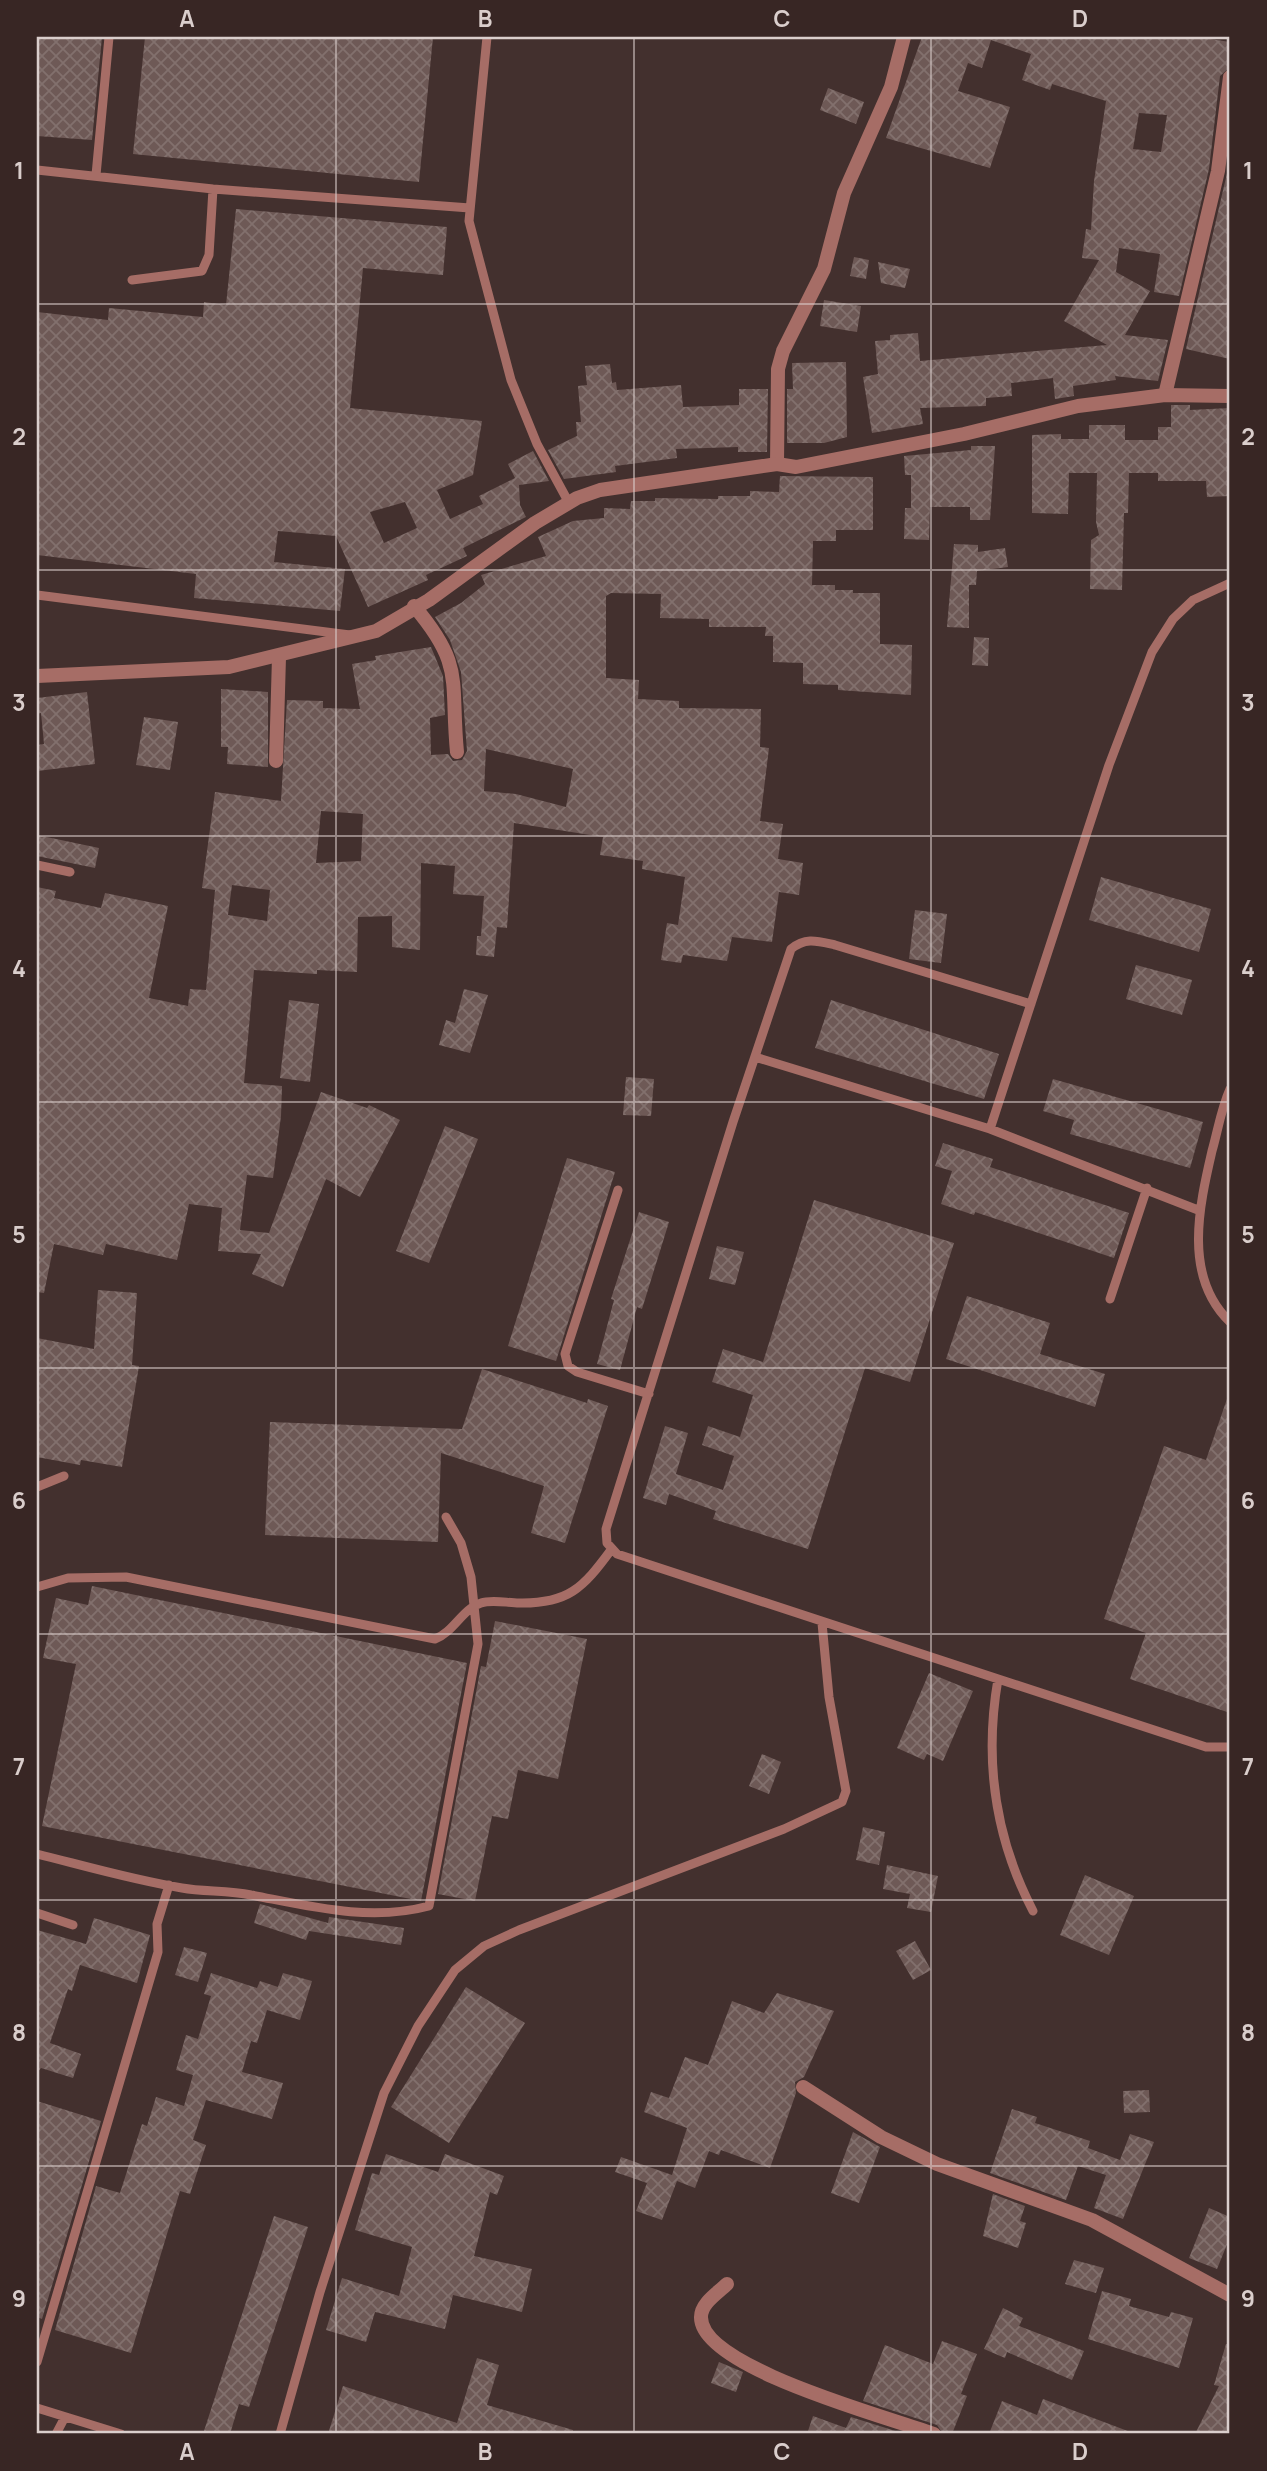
<svg xmlns="http://www.w3.org/2000/svg" width="1267" height="2471" viewBox="0 0 1267 2471" font-family="Manrope,sans-serif">
<defs>
<pattern id="building-cross-hatch" width="8" height="8" patternUnits="userSpaceOnUse" patternTransform="scale(1.75)"><rect width="8" height="8" fill="#6e5956"/><path d="M0 0l8 8M0 8l8-8" fill="none" stroke="#82706d"/></pattern>
</defs>
<rect width="100%" height="100%" fill="#43302e"/>
<path fill="url(#building-cross-hatch)" fill-rule="evenodd" d="M37,37H102L92,140L37,136Z
M145,37H433L419,182L133,154Z
M922,37H1197L1230,42V67L1220,76L1209,169L1179,296L1154,292L1160,254L1119,248L1116,272L1150,291L1125,335L1168,340L1158,381L1115,376L1116,380L1073,386L1074,396L1055,399L1053,378L1011,383L1012,396L986,398V406L920,408L923,424L872,433L863,377L878,374L875,341L890,340V335L918,333L920,361L1107,345L1064,321L1099,260L1082,258L1086,229L1091,230L1094,181L1106,101L1052,84L1050,90L1022,80L1031,54L991,40L982,68L968,63L958,91L1010,107L990,168L886,138ZM1139,113L1167,115L1161,152L1133,149Z
M828,88L864,102L856,124L820,110Z
M1228,169L1230,170V359L1186,349Z
M236,209L447,227L443,275L363,268L350,408L482,421L473,475L437,490L450,519L483,504L479,496L515,478L508,464L533,451L549,481L519,485L520,505L526,517L463,548L467,556L426,575L428,580L368,607L336,536L278,531L274,562L345,569L340,611L194,598L196,574L37,555V312L108,320L109,308L203,317L204,302L226,305ZM405,502L417,528L384,543L370,512Z
M854,257L869,260L866,279L850,276Z
M878,262L910,269L905,288L881,283Z
M824,300L861,306L857,332L820,326Z
M846,362L847,437L824,443H787V389H793L792,363Z
M610,364L612,383L616,382L617,390L681,385L683,407L739,405V389H768L767,452H738V447L676,449L677,458L615,466L616,472L564,479L548,450L577,436L576,422H581L578,386L587,385L585,366Z
M1171,405H1190V410L1230,408V496L1207,497L1206,481H1158V473H1129L1128,513H1124L1122,590L1090,589L1091,540L1099,535L1096,522L1097,473H1069L1068,514L1032,513V435L1061,434V439H1089V425H1125V440H1158V427H1171Z
M971,446H995L990,520H970V507H930L929,540L904,539L905,508H911V475H905L904,456L971,450Z
M780,476L873,477V530H836V541H813L812,585H835V590H853V593H880V644L912,645L911,695L838,690V685L803,684V663L773,662V636H765L766,627H709V619L660,618L661,594L611,593L606,596V678L639,680L638,699L679,701V708L761,709L760,747L769,748L760,821L783,824L778,859L803,863L799,895L779,892L772,942L732,937L727,961L683,955L681,963L661,960L667,923L678,925L685,877L642,869L643,861L600,855L603,837L514,823L507,928L497,927L494,957L476,955L477,936H481L484,896L453,894L455,866L421,863L420,950L392,947V916L358,917L357,972L317,970V974L254,970L244,1083L282,1086L281,1116L273,1178L247,1175L240,1230L269,1233L321,1092L367,1108L369,1105L400,1120L360,1197L326,1179L283,1287L252,1274L261,1254L218,1251L222,1208L189,1204L177,1260L106,1244L103,1255L54,1244L44,1293L37,1292V887L56,891L54,898L101,908L105,893L168,906L149,998L188,1006L190,989L206,990L215,890L202,888L215,792L281,801L287,700L323,701V708L360,709L352,664L376,660L375,656L431,647L443,676L445,715L430,718L431,755L448,754L453,761L462,760L467,751L461,672L450,640L435,617L461,603L485,584L481,575L546,556L538,537L573,521L604,518V508L630,509L631,501H655V498L718,499V496H750V491L779,492ZM486,749L573,769L566,807L516,794L484,791ZM321,811L363,814L361,861L316,863ZM232,885L270,890L267,921L228,915Z
M954,544L978,545V552L1005,548L1008,567L977,571L976,585H969V628L947,627Z
M974,637L989,638L988,666L972,665Z
M221,689L268,692V767L227,764L228,747H221Z
M87,692L95,764L37,771V745L44,744L41,713L37,714V698Z
M144,717L178,722L170,770L136,765Z
M37,835L99,848L95,868L37,856Z
M1101,877L1211,909L1199,952L1089,920Z
M915,910L947,914L941,963L909,959Z
M1136,965L1192,980L1182,1015L1126,999Z
M464,989L488,995L470,1053L439,1045L446,1020L455,1023Z
M289,1000L319,1004L310,1082L280,1078Z
M831,1000L999,1054L984,1099L815,1048Z
M626,1077L654,1079L651,1116L623,1115Z
M1053,1079L1203,1122L1190,1168L1070,1134L1074,1120L1043,1111Z
M445,1126L478,1139L429,1263L396,1251Z
M943,1143L993,1159L990,1167L1129,1213L1114,1258L975,1212L974,1215L941,1204L952,1171L935,1166Z
M567,1158L615,1172L556,1361L508,1346Z
M814,1200L954,1243L910,1382L865,1368L808,1549L713,1519L716,1511L669,1494L666,1505L643,1498L665,1426L688,1433L676,1474L723,1490L734,1456L702,1445L708,1426L740,1437L753,1395L712,1382L723,1349L763,1362Z
M639,1212L669,1222L642,1309L637,1307L620,1370L597,1364L614,1300L611,1299Z
M717,1246L744,1252L735,1285L709,1279Z
M98,1290L137,1293L132,1365L139,1366L122,1467L81,1460L80,1465L37,1457V1338L94,1349Z
M967,1296L1050,1323L1040,1354L1105,1374L1095,1407L946,1359Z
M482,1369L587,1403L588,1399L608,1406L565,1543L531,1533L544,1486L441,1453L438,1542L265,1535L270,1422L462,1429Z
M1228,1396L1230,1397V1713L1130,1679L1146,1633L1104,1619L1164,1446L1206,1460Z
M92,1586L467,1663L421,1901L42,1826L76,1664L43,1658L56,1598L88,1605Z
M495,1621L587,1639L558,1779L518,1770L508,1819L492,1816L475,1901L438,1894L481,1666L486,1667Z
M929,1673L973,1691L943,1761L927,1754L924,1760L897,1748Z
M762,1754L781,1762L769,1794L749,1786Z
M863,1827L885,1832L879,1865L856,1860Z
M887,1865L938,1876L931,1912L907,1908L910,1894L883,1889Z
M1085,1875L1134,1896L1109,1955L1060,1935Z
M260,1904L328,1923L329,1917L404,1928L401,1945L309,1931L306,1940L254,1923Z
M94,1918L150,1935L137,1983L80,1965L72,1991L68,1989L50,2043L81,2054L73,2078L41,2068L37,2073V1930L86,1944Z
M915,1941L931,1970L913,1980L896,1951Z
M184,1947L207,1953L198,1982L175,1975Z
M211,1973L257,1988L260,1981L278,1987L283,1973L312,1981L300,2020L267,2010L257,2043L251,2041L242,2072L283,2083L272,2119L206,2100L193,2140L206,2145L190,2194L180,2191L131,2353L55,2330L96,2186L120,2193L142,2124L147,2126L156,2097L184,2106L193,2075L176,2070L186,2035L198,2039L211,1996L204,1994Z
M466,1987L525,2023L449,2143L391,2107Z
M777,1993L834,2011L804,2077L795,2082L796,2093L770,2168L721,2150L719,2155L709,2151L695,2188L677,2181L662,2220L636,2211L647,2183L615,2172L621,2157L672,2175L687,2128L644,2112L651,2092L669,2098L685,2057L708,2065L732,2001L764,2013Z
M1149,2090L1150,2112L1124,2113L1123,2091Z
M37,2101L101,2121L42,2319L37,2317Z
M1012,2109L1037,2117L1035,2123L1090,2141L1088,2148L1120,2160L1130,2134L1154,2142L1123,2219L1094,2208L1106,2175L1078,2166L1066,2200L990,2173Z
M853,2132L880,2147L859,2203L831,2193Z
M386,2154L438,2172L445,2154L504,2176L497,2195L490,2192L474,2256L532,2269L522,2312L453,2295L445,2329L375,2312L366,2342L326,2330L342,2278L399,2296L412,2247L355,2230L372,2173L379,2175Z
M993,2194L1025,2206L1020,2221L1026,2223L1018,2248L983,2236Z
M1209,2208L1230,2217V2237L1217,2269L1189,2258Z
M274,2216L308,2227L249,2407L239,2404L230,2434H203Z
M1074,2260L1104,2268L1096,2293L1065,2284Z
M1102,2291L1131,2299L1129,2306L1169,2317L1171,2312L1193,2318L1179,2368L1088,2339Z
M1003,2308L1023,2318L1019,2326L1084,2351L1072,2380L1007,2352L1005,2358L984,2349Z
M942,2341L977,2354L961,2394L967,2396L952,2434H943L937,2425L863,2401L885,2345L933,2364Z
M1226,2344L1230,2345V2423L1225,2434H1195L1219,2386L1214,2385Z
M477,2358L499,2365L487,2405L573,2430V2434H328L343,2386L457,2423Z
M719,2362L743,2372L736,2392L711,2383Z
M1043,2399L1133,2433V2434H989L1002,2401L1037,2415Z
M813,2416L846,2428L851,2417L905,2434H807Z"/>
<g fill="none" stroke-linecap="round" stroke-linejoin="round">
<path stroke="#a66d66" stroke-width="9" d="M487,37L469,221L511,380L537,444L569,503
M37,170L213,189L470,208
M96,175L109,37
M132,280L202,271L209,255L213,189
M37,595L350,635
M37,865L70,872
M1031,1004L835,945C817,941 806,937 791,949L733,1122L606,1529L607,1543L617,1554L1206,1747H1230
M755,1057L990,1129
M1230,1089C1221,1109 1218,1130 1212,1151C1199,1207 1183,1277 1230,1322
M618,1190L565,1354L568,1366L577,1372L649,1394
M1198,1210L990,1129L1109,765L1152,652L1173,619L1193,600L1230,583
M1110,1299L1147,1188
M37,1487L64,1476
M37,1587L68,1578L126,1577L435,1639C454,1632 462,1609 481,1603C492,1599 507,1603 519,1603C568,1604 583,1588 611,1550
M998,1679C984,1760 995,1838 1033,1911
M37,1854C85,1866 133,1880 182,1888C204,1892 228,1890 251,1895C309,1906 370,1922 429,1906L478,1644L471,1577L461,1543L446,1517
M37,1913L73,1925
M37,2362L158,1952L157,1924L169,1885
M37,2408L121,2434
M56,2434L65,2417
M280,2434L320,2292L384,2093L418,2026L455,1970L484,1946L519,1930L784,1829L842,1802L846,1791L829,1697L822,1623"/>
<path stroke="#a66d66" stroke-width="14" d="M1165,395L1218,171L1230,77
M777,464L778,369L783,351L824,269L844,193L891,87L904,37
M414,606C465,666 450,680 457,752
M276,761L279,657
M803,2087L881,2137L937,2164L1092,2220L1230,2295
M727,2284C718,2293 701,2303 701,2317C700,2368 892,2418 934,2434"/>
<path stroke="#a66d66" stroke-width="14" d="M37,676L229,667L376,631L429,600L535,523L577,498L600,490L777,464L796,467L964,434L1078,406L1165,395L1230,396"/>
</g>
<path fill="none" stroke="#dacecc" stroke-width="2" stroke-opacity="0.55" d="M336,37V2434M634,37V2434M931,37V2434M37,304H1230M37,570H1230M37,836H1230M37,1102H1230M37,1368H1230M37,1634H1230M37,1900H1230M37,2166H1230"/>
<rect width="1267" height="2471" fill="none" stroke="#382624" stroke-width="77"/>
<rect x="38" y="38" width="1190" height="2394" fill="none" stroke="#dacecc" stroke-width="2.5"/>
<g font-size="23" text-anchor="middle" font-weight="bold" fill="#dacecc">
<text x="187" y="27">A</text>
<text x="485" y="27">B</text>
<text x="782" y="27">C</text>
<text x="1080" y="27">D</text>
<text x="19" y="179">1</text>
<text x="1248" y="179">1</text>
<text x="19" y="445">2</text>
<text x="1248" y="445">2</text>
<text x="19" y="711">3</text>
<text x="1248" y="711">3</text>
<text x="19" y="977">4</text>
<text x="1248" y="977">4</text>
<text x="19" y="1243">5</text>
<text x="1248" y="1243">5</text>
<text x="19" y="1509">6</text>
<text x="1248" y="1509">6</text>
<text x="19" y="1775">7</text>
<text x="1248" y="1775">7</text>
<text x="19" y="2041">8</text>
<text x="1248" y="2041">8</text>
<text x="19" y="2307">9</text>
<text x="1248" y="2307">9</text>
<text x="187" y="2460">A</text>
<text x="485" y="2460">B</text>
<text x="782" y="2460">C</text>
<text x="1080" y="2460">D</text>
</g>
</svg>
